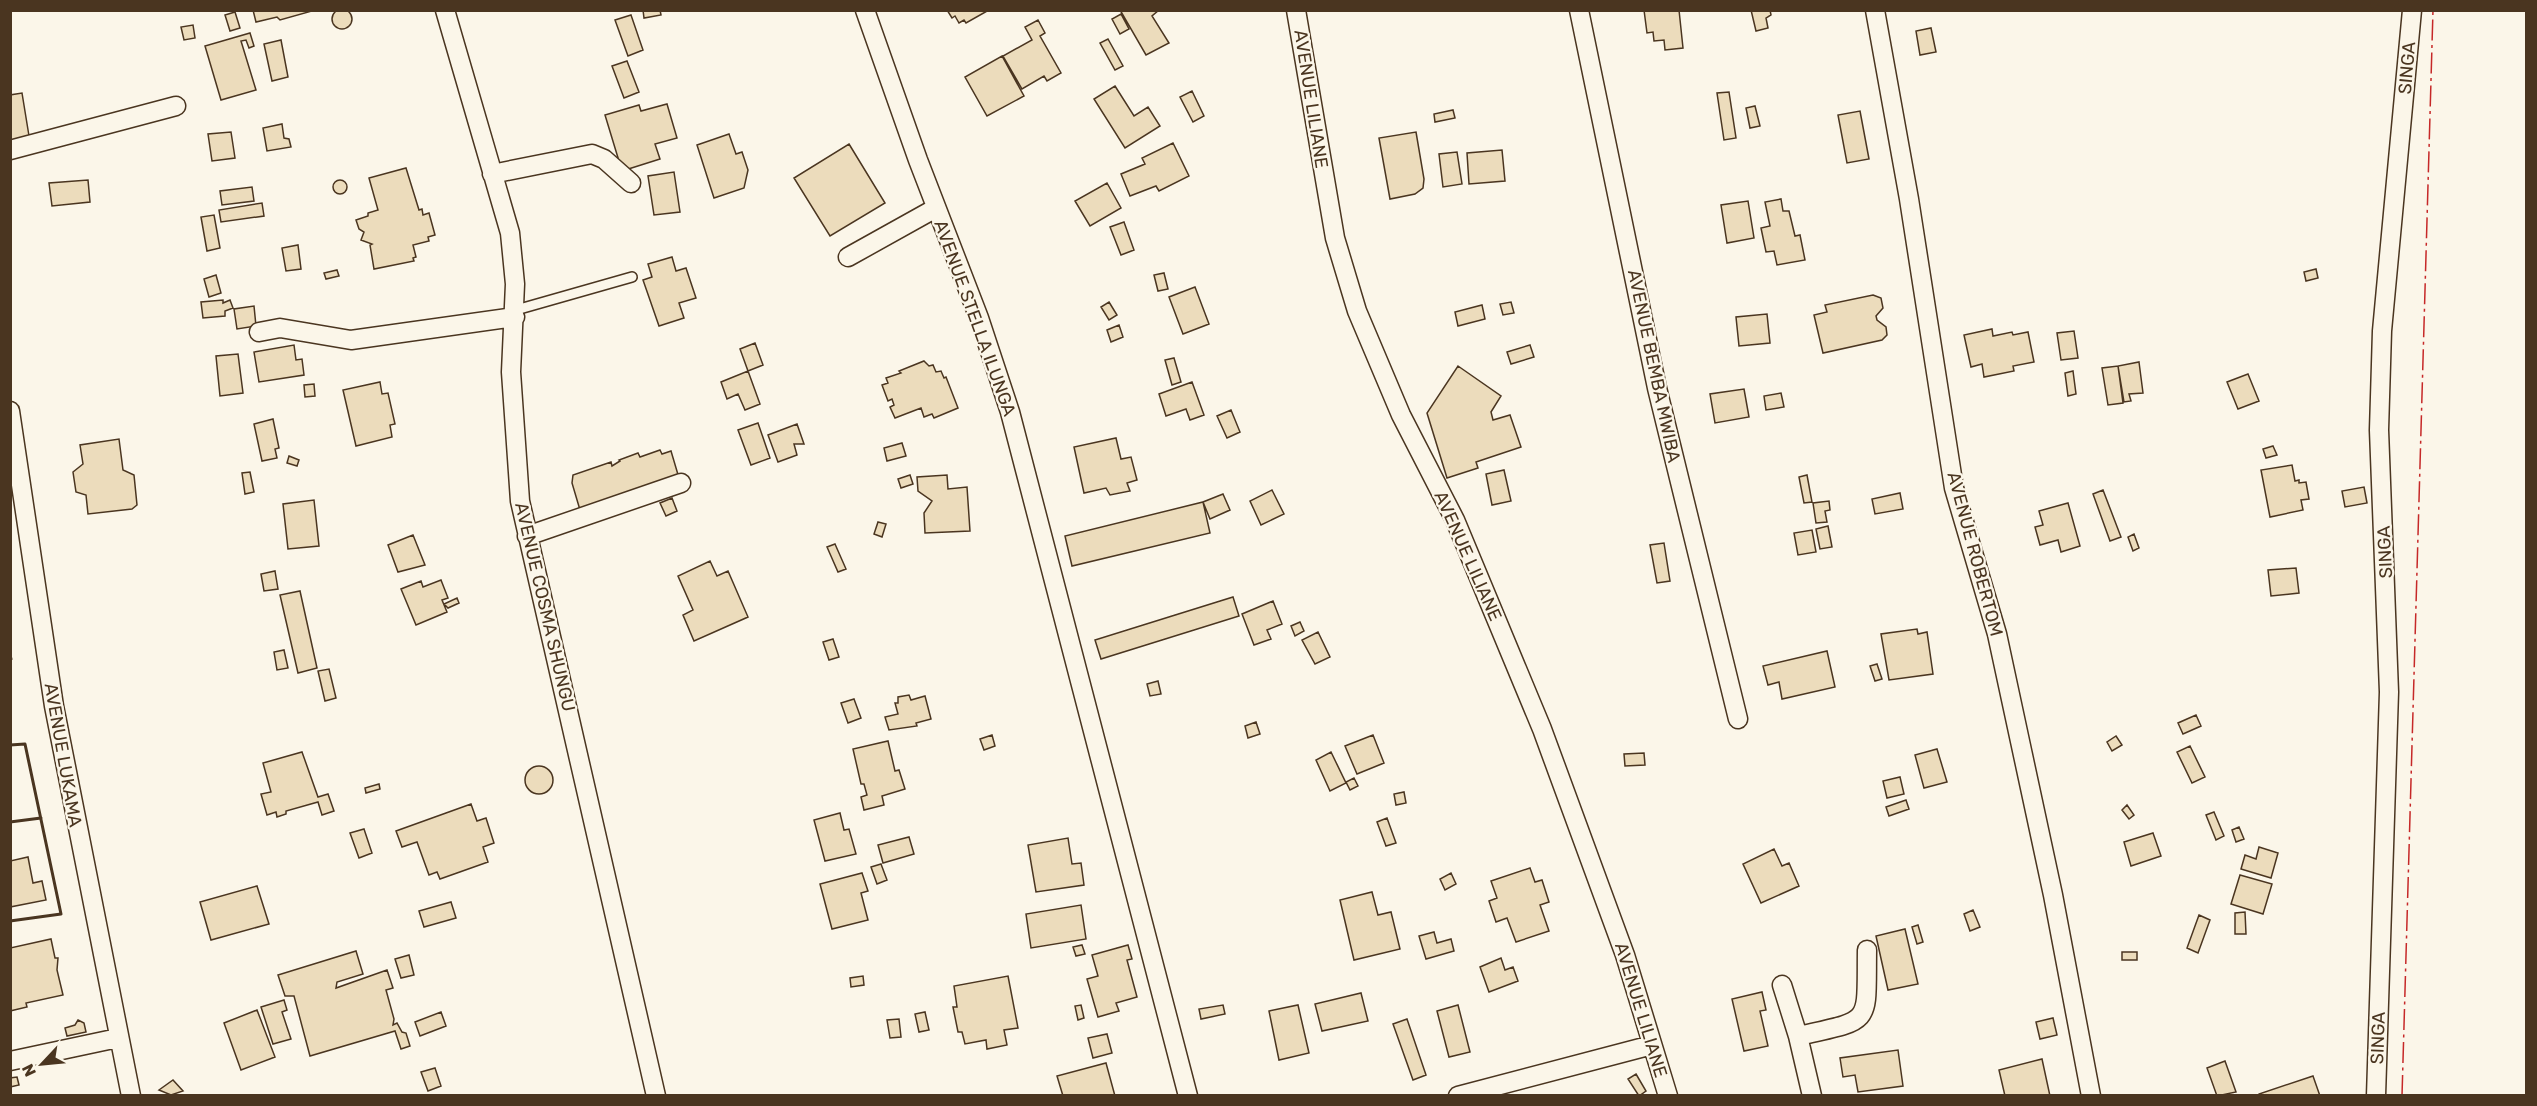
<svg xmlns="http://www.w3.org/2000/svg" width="2537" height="1106" viewBox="0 0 2537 1106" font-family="Rubik,sans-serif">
<rect width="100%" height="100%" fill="#fbf6e9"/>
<path fill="#ecdcbc" stroke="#4a3520" stroke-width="1.5" d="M332 19a10 10 0 1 1 20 0a10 10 0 1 1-20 0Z
M253,10H312V11L280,20L277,17L256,22Z
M643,10H660L661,15L644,18Z
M947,10H989L966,23L964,20L959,23L955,16L952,18Z
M1120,10H1159L1152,16L1169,43L1146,55Z
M1644,10H1679L1683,48L1665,50L1664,40L1654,41L1653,32L1647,33Z
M1751,10H1770L1771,15L1766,18L1768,28L1756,31Z
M235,12L240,28L230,31L225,15Z
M1121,14L1129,29L1120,34L1112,19Z
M631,15L643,50L628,56L615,20Z
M1038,20L1045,33L1040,36L1061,73L1047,81L1044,76L1022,89L1003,56L1032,40L1025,27Z
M193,25L195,38L184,40L181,27Z
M1931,28L1936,52L1920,55L1916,31Z
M250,33L254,46L249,48L246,40L241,41L256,90L221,100L205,46Z
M1108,39L1123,66L1115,70L1100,43Z
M281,40L288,77L272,81L264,44Z
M1002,56L1024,96L987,116L965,77Z
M627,61L639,92L624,98L612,66Z
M1115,86L1134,116L1148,107L1160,126L1125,148L1094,99Z
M1192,91L1204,116L1193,122L1180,97Z
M1729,92L1736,138L1724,140L1717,93Z
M22,93L30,142L10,145V95Z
M667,104L677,138L655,144L660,159L622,171L605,115L639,105L641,111Z
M1755,106L1760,126L1750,128L1746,108Z
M1453,110L1455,118L1435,122L1434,114Z
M1860,111L1869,159L1847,163L1838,115Z
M282,124L284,138L289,139L291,147L267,151L263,128Z
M231,132L235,158L212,161L208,134Z
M1416,132L1424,179L1423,188L1415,194L1390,199L1379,138Z
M729,134L736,154L742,152L748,170L744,188L714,198L697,145Z
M1173,143L1189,176L1159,191L1156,186L1130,196L1121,174L1145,164L1142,158Z
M849,144L885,203L830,236L794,178Z
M1502,150L1505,181L1469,184L1467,153Z
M1457,152L1462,184L1443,187L1439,154Z
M406,168L419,210L422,209L423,215L429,213L435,235L428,237L429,241L413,245L416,257L413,258L414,261L374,269L370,245L372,244L361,240L364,232L359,229L356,220L368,216V213L378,210L369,178Z
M674,172L680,212L654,215L648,176Z
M88,180L90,202L52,206L49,183Z
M333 187a7 7 0 1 1 14 0a7 7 0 1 1-14 0Z
M1107,183L1121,208L1090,226L1075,201Z
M252,187L254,201L222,205L220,191Z
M1781,199L1783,211H1789L1795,236L1800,235L1805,260L1777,265L1774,251L1766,252L1761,228L1770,226L1765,202Z
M1748,201L1754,238L1727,243L1721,205Z
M262,203L264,216L221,222L219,210Z
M214,215L220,248L207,251L201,217Z
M1124,222L1134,250L1121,255L1110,227Z
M298,245L301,269L286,271L282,248Z
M672,257L676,271L686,268L696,298L679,303L684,318L659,326L643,280L652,277L648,264Z
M2316,269L2318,278L2306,281L2304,272Z
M337,270L339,276L326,279L324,273Z
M1164,273L1168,289L1158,291L1154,275Z
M216,275L221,293L209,297L204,279Z
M1195,287L1209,324L1183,334L1169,297Z
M1873,295L1881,298L1883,308L1876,316L1877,320L1886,327L1887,335L1882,340L1823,353L1814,315L1827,312L1825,305Z
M223,300V303L230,300L233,308L225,311V316L203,318L201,302Z
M1109,302L1117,315L1109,320L1101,307Z
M1511,302L1514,313L1503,315L1500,304Z
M1482,305L1485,319L1458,326L1455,312Z
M254,306L256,326L237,329L234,309Z
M1767,314L1770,343L1739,346L1736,317Z
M1119,325L1123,337L1111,342L1107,330Z
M1992,329L1993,336L2012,332L2013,335L2028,332L2034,362L2013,366L2014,371L1984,377L1982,364L1971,367L1964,335Z
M2074,331L2078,358L2061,360L2057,333Z
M755,343L763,365L748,371L740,349Z
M294,345L296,360L302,359L304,375L259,382L254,352Z
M1530,345L1534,357L1511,364L1507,352Z
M238,354L243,393L220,396L216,356Z
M1174,358L1181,382L1172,385L1165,360Z
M924,361L929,366L933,365L936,372L941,371L944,378L946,377L958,408L934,418L932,414L924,417L921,408L895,418L890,407L894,405L892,399L888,401L882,385L888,383L886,378L901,373L899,371Z
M2139,362L2143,393L2129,394L2131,401L2124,402L2118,366Z
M1458,366L1501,396L1491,412L1493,420L1510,415L1521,447L1476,462L1478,468L1447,478L1427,413Z
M2118,366L2123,403L2108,405L2102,368Z
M748,371L760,404L745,410L738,394L727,399L721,382Z
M2073,371L2076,394L2068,396L2065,373Z
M2248,374L2259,401L2238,409L2227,382Z
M380,382L382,394L388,393L395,424L390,425L392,437L356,446L343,390Z
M1192,382L1204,415L1190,420L1186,409L1166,416L1159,394Z
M314,384L315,396L305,397L304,385Z
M1744,389L1749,417L1715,423L1710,394Z
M1781,393L1784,407L1766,410L1764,396Z
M1231,410L1240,432L1227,438L1217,416Z
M273,419L279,448L275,449L277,458L262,461L254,424Z
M758,423L770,458L751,465L738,430Z
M797,424L804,444H794L797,455L778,462L768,435Z
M1116,438L1121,459L1131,457L1137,480L1127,483L1130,491L1110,495L1106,488L1084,493L1074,447Z
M119,439L123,470L134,475L137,505L132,509L88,514L86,495L76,492L73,472L83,464L80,445Z
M902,443L906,456L887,461L884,448Z
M2273,446L2277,455L2266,458L2263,449Z
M660,450L662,454L671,451L679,478L580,510L572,483L573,475L611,462L612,466L620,461L619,460L638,453L640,457Z
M289,456L299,460L297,466L287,463Z
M2292,465L2295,481L2299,480V483L2306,482L2309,499L2301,500L2303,510L2270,517L2261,470Z
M1504,470L1511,501L1492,505L1486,474Z
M250,472L254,492L245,494L242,473Z
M910,475L913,484L901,488L898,479Z
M947,475L948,489L967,487L970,531L925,533L924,513L932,501L918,491L917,477Z
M1807,475L1812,502L1804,503L1799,477Z
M2364,487L2367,503L2345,507L2342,491Z
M1272,490L1284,514L1261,525L1250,501Z
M2103,490L2121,537L2110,541L2093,494Z
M1900,493L1903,509L1875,514L1872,499Z
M1223,494L1230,510L1210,519L1203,502Z
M672,498L677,511L666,516L660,503Z
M314,500L319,546L288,549L283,504Z
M1829,501L1830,510L1825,511L1827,522L1816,523L1813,503Z
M1203,502L1210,533L1072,566L1065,536Z
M2068,503L2080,546L2061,552L2058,540L2040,545L2035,527L2043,525L2039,511Z
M878,522L886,524L882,537L874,534Z
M1828,526L1832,547L1820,549L1816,529Z
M1812,530L1816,552L1798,555L1794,533Z
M2134,534L2139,548L2133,551L2128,537Z
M413,535L425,565L398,572L388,545Z
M1664,543L1670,581L1657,583L1650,545Z
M835,544L846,569L838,572L827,547Z
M710,561L717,576L728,571L748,617L694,641L683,615L693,610L678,576Z
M2296,568L2299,593L2271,596L2268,570Z
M275,571L278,589L264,591L261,574Z
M441,580L448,598L442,600L447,612L416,625L401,589L421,581L423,587Z
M300,591L317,668L298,673L280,595Z
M1233,597L1239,616L1101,659L1095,640Z
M457,598L459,603L448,608L444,604Z
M1273,601L1282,624L1267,630L1271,639L1254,645L1242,614Z
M1300,622L1304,631L1295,636L1291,626Z
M1917,629L1918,634L1927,632L1933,674L1889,680L1881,634Z
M1318,632L1330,657L1315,664L1302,640Z
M833,639L839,657L829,660L823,642Z
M284,650L288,668L277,670L274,652Z
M1827,651L1835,687L1782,699L1779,682L1768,685L1763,666Z
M1877,664L1882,679L1875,681L1870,666Z
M329,669L336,698L325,701L318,671Z
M1158,681L1161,694L1150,696L1147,684Z
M909,695L911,700L925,696L931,719L916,723L917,726L889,730L885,717L898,714L895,703H898V697Z
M854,699L861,718L848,723L841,703Z
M2196,715L2201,726L2183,734L2178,723Z
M1256,722L1260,734L1248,738L1245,726Z
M992,735L995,746L984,750L980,739Z
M1373,735L1384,763L1357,774L1345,746Z
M2116,736L2122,745L2112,751L2107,742Z
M888,741L895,771L899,770L905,789L882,796L884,805L864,810L861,797L867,795L864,784H861L853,749Z
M2190,746L2205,777L2192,783L2177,752Z
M1937,749L1947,782L1924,788L1915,755Z
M302,752L318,797L328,794L334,811L322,815L318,802L286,811V814L277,817L276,812L267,815L261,794L271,792L263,763Z
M1331,752L1346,783L1330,791L1316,760Z
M1644,753L1645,765L1625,766L1624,754Z
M525 780a14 14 0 1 1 28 0a14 14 0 1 1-28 0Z
M1900,777L1904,794L1887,798L1883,781Z
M1354,778L1358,786L1350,790L1346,782Z
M379,784L380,789L366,793L365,788Z
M1404,792L1406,803L1396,805L1394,794Z
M1906,800L1909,809L1889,816L1886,807Z
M471,804L477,821L486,818L494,843L483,847L488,862L440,879L437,872L429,875L417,842L402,847L396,831Z
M2127,805L2134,815L2129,819L2122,810Z
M2214,812L2224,836L2216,840L2206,815Z
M840,813L844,830L849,829L856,854L825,861L814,820Z
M1387,818L1396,843L1386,846L1377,822Z
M2239,827L2244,839L2236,842L2232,830Z
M364,829L372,853L359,858L350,833Z
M2153,833L2161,856L2131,866L2124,842Z
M909,837L914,854L883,863L878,845Z
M1068,838L1072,864L1081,863L1084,885L1036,892L1028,845Z
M2259,847L2278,853L2271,878L2241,869L2245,855L2256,859Z
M1774,849L1782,866L1789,863L1799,886L1761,903L1743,864Z
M28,857L33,883L42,881L46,900L10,907V861Z
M881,864L887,880L877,884L871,867Z
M1530,868L1535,882L1542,880L1549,902L1540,905L1549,931L1516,942L1507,918L1496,922L1489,901L1497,898L1491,881Z
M862,873L868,891L861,893L868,920L832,929L820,884Z
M1451,873L1456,884L1445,890L1440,879Z
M2240,875L2272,884L2263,914L2231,904Z
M257,886L269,924L211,940L200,902Z
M1372,892L1378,915L1391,912L1400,949L1354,960L1340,900Z
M451,902L456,918L424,927L419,911Z
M1081,905L1086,939L1031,948L1026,914Z
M1973,910L1980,927L1970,931L1964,914Z
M2245,912L2246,934H2235V913Z
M2199,915L2210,920L2198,953L2187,948Z
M1918,925L1923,942L1917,944L1912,927Z
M1905,929L1918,984L1888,990L1876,936Z
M1434,932L1437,943L1451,939L1454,951L1426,959L1419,936Z
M51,939L55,958H58L57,970L63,995L26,1003L27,1007L10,1011V948Z
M1082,945L1085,954L1076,956L1073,947Z
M1128,945L1132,959L1127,960L1137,997L1116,1003L1119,1011L1098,1017L1087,979L1098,976L1092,955Z
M356,951L363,974L337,982L336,988L387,970L393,988L386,990L394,1019L393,1025L397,1023L402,1032L406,1033L410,1046L401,1049L395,1031L310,1056L294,996H285L278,975Z
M2122,952H2137V960H2122Z
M409,955L414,975L401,978L395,959Z
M1501,958L1505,970L1513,967L1518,981L1489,992L1480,967Z
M863,976L864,985L851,987L850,978Z
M1008,976L1018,1028L1004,1030L1007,1045L987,1049L986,1040L965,1044L962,1032H958L953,1007H957L954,986Z
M1762,992L1766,1010L1760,1011L1768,1046L1744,1051L1732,999Z
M1361,993L1368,1021L1322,1031L1315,1004Z
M284,1000L287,1010L282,1012L291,1039L273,1044L261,1007Z
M1081,1005L1084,1018L1078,1020L1075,1006Z
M1223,1005L1225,1014L1201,1019L1199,1009Z
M1298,1005L1309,1053L1279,1060L1269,1011Z
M1458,1005L1470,1052L1449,1057L1437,1011Z
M257,1010L275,1057L241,1070L224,1023Z
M441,1012L446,1026L420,1036L415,1022Z
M925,1012L929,1030L919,1032L915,1014Z
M2053,1018L2057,1035L2040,1039L2036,1022Z
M899,1019L901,1037L890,1038L887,1020Z
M1407,1019L1426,1075L1413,1080L1393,1024Z
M78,1020L84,1023L86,1032L67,1036L65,1028L75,1025Z
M1107,1034L1112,1053L1093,1058L1088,1038Z
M1898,1050L1903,1086L1858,1092L1855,1075L1843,1077L1840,1058Z
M2042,1059L2050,1096H2005L1999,1070Z
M2225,1061L2236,1092L2217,1096L2207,1068Z
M1106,1063L1115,1096H1063L1057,1076Z
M435,1068L441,1086L428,1091L421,1072Z
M1636,1074L1646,1091L1639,1096L1628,1079Z
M2313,1076L2320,1096H2259V1094Z
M17,1077L19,1085L10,1087V1078Z
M173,1080L183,1091L171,1095L159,1090Z"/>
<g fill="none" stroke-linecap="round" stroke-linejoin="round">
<g stroke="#4a3520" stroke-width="12">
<path id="service" d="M516,310L632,277"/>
</g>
<g stroke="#4a3520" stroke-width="21">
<path id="minor" d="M445,10L510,233L515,284L511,372L520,501L656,1096
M865,10L918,160L979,318L1010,412L1188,1096
M1296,10L1335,238L1357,311L1401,415L1455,520L1542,729L1625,955L1668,1096
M1579,10L1657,388L1738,719
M1875,10L1909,199L1954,488L1997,634L2053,895L2091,1096
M10,150L176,106
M492,174L592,154L604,159L631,183
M848,257L936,208
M259,332L280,328L351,340L515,317
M10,411L54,706L131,1096
M527,536L681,483
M1782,985L1798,1036L1812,1096
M1798,1036C1874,1019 1866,1026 1867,950
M10,1061L118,1038
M1458,1096L1652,1045
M2376,1096L2389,692L2379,430L2382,331L2412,10"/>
</g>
<use href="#service" stroke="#fbf6e9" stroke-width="9"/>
<use href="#minor" stroke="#fbf6e9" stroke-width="18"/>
<path stroke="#4a3520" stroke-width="3" d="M10,655L11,659
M10,745L25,744L61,914L10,921
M10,822L41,818"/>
<path stroke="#c62828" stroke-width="1.5" stroke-dasharray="21 4.5 3 4.5" stroke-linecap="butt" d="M2402,1096L2433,10"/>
</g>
<g text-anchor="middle" stroke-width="4.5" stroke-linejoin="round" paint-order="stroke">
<g font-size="18" fill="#4a3520" stroke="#fbf6e9">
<text transform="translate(2407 68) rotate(-85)" y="6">SINGA</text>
<text transform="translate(1311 99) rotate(81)" y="6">AVENUE LILIANE</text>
<text transform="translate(975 318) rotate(70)" y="6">AVENUE STELLA ILUNGA</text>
<text transform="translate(1654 366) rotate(78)" y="6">AVENUE BEMBA MWIBA</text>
<text transform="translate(2385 552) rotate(-93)" y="6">SINGA</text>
<text transform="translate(1975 554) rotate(75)" y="6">AVENUE ROBERTOM</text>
<text transform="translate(1468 556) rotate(66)" y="6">AVENUE LILIANE</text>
<text transform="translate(545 607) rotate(77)" y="6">AVENUE COSMA SHUNGU</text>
<text transform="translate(63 755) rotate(80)" y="6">AVENUE LUKAMA</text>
<text transform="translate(1641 1010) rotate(73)" y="6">AVENUE LILIANE</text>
<text transform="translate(2378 1038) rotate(-88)" y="6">SINGA</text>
</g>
</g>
<rect width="2537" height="1106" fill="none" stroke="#4a3520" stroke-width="24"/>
<g transform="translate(42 1064) rotate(244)" stroke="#fbf6e9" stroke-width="4.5" paint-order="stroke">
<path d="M0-4.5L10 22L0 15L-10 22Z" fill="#4a3520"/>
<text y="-9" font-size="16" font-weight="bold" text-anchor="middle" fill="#4a3520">N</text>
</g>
</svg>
